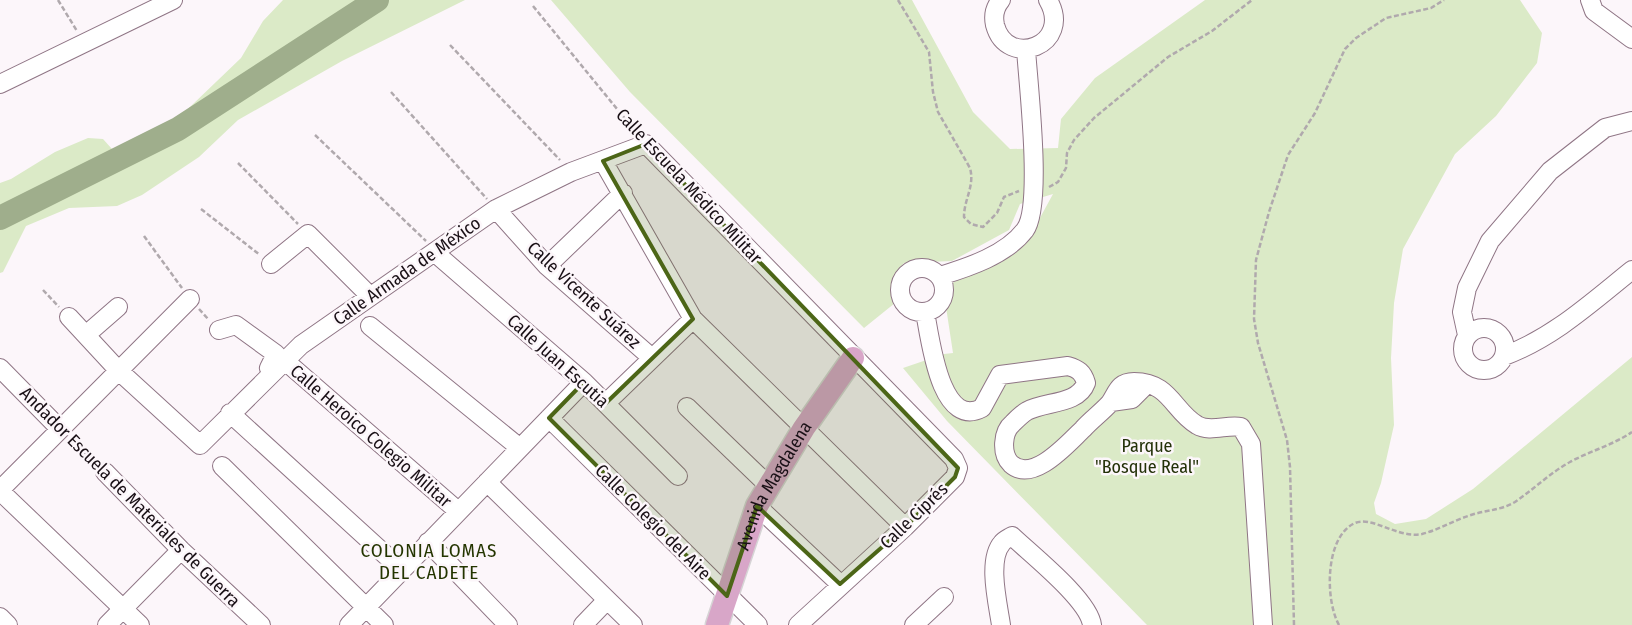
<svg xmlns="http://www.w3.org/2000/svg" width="1632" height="625" viewBox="0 0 1632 625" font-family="'Fira Sans Condensed',sans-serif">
<rect width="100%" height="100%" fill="#fcf6fa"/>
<path fill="#dbeac7" d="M283,0H465L342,61L238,120L199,157L142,195L117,206L69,208L26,226L3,272L0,273V183L11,179L55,152L88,138L103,139L112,149L167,129L241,58L263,21Z
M551,0H912L973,112L1010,149L1058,148L1061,119L1095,78L1205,0H1520L1542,33L1537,63L1496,116L1455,154L1403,249L1394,303L1391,358L1394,425L1381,483L1374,503L1376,514L1395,524L1426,519L1473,489L1632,357V625H1147L947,421L903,368L944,354L953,353L946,307L950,284L992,263L1035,227L1053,194L1020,204L1009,230L952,261L904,263L892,281L895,303L864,328L630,92Z"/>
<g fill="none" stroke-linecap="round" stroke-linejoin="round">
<path stroke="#9fae8c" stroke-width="24" d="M0,218L178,129L377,0"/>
<g stroke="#8f7585" stroke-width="20">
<path id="minor" d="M1001,0C995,7 993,16 995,25C1007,70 1074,45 1048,0
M1590,0L1594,11L1632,39
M0,84L173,0
M603,161L693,319L905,527
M496,209L547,266L652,358
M434,252L584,382L678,476
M271,264L308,234L370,296
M547,266L623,193
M900 290a22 22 0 1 1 44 0a22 22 0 1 1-44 0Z
M940,276C969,267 1006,255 1025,230C1043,206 1028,83 1026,49
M925,312C930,337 940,430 982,408L1000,375L1068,366C1078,369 1083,372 1086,383C1078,405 1045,401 1027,411C1022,414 1017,419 1013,423C1002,432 1001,454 1011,464C1033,484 1068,443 1083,429C1091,420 1102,412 1110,403C1117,393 1118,382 1134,382C1170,382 1173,411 1197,425C1210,433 1227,424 1241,427L1251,444L1263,625
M69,317L119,371L200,445L301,345L496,209L571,172L646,144L954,459L958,468L955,477L905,527L798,625
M370,326L520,448
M1463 349a21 21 0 1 1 42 0a21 21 0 1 1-42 0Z
M219,330L236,325L276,354L269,368L273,372
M87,334L118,307
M1467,335L1462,312L1467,288L1490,241L1550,171L1605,128L1632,121
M1504,356C1553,338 1592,302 1632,270
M284,360L458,511
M0,368L59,428
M1111,402L1132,399L1146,385
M606,403L693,319
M687,407L768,485
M230,413L402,570
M549,418L758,625
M222,466L384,625
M105,472L181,550L261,625
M487,482L633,625
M0,490L190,299
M0,491L140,625
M757,506L840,584
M428,542L508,625
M0,617L8,625
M107,625L181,550
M349,625L584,382
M583,625L607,600
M914,625L944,597
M1001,625C998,604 987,560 1002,543C1004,540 1009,538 1012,536C1032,555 1089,600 1092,625"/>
</g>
<g stroke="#d6d4d5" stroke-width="25">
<g id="major">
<path id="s1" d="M717,625L757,506L804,428L853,358"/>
</g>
</g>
<path stroke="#b0a9ad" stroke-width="2.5" stroke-dasharray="5 2.5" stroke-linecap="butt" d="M58,0L77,31
M898,0L929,52L933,92L938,112L970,168C975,186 964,199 964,217L971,224L983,227L997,213L1004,197L1019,191
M533,6L635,131
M450,45L560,160
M391,92L487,199
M315,135L426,241
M238,163L298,224
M1049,187L1058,182L1066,168L1067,153L1074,140L1094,118L1168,57L1212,31L1252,0
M201,209L260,255
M144,236L182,288
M43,290L59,307
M199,309L209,320
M71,440L94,462
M1294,625L1290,467L1287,440L1258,343L1254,319L1256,260L1269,212L1288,155L1315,113L1345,49L1356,38L1386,18L1431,8L1444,0
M1339,625C1325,600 1325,539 1353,524C1371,514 1397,539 1422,534C1438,530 1453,521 1468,516C1484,510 1500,511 1515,502C1534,489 1550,473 1570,462C1590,451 1613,445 1632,432"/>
<use href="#minor" stroke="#fff" stroke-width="18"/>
<use href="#major" stroke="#d8a6c8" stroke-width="22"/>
</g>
<path fill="#4c6617" fill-opacity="0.2" stroke="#4c6617" stroke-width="4" stroke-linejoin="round" d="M646,144L958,468L955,477L905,527L840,584L757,506L727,596L549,418L584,382L606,403L693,319L603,161Z"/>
<g text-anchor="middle" stroke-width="5" stroke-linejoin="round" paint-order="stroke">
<g font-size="18" fill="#191016" stroke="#fcf6fa">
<text transform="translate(689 186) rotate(47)" y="6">Calle Escuela Médico Militar</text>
<text transform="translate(407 271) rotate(-35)" y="6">Calle Armada de México</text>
<text transform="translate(584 295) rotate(43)" y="6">Calle Vicente Suárez</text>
<text transform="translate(558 361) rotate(42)" y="6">Calle Juan Escutia</text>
<text transform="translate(371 436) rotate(41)" y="6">Calle Heroico Colegio Militar</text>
<text dy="6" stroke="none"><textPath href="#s1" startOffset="151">Avenida Magdalena</textPath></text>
<text transform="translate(130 497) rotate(45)" y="6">Andador Escuela de Materiales de Guerra</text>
<text transform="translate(914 516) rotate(-44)" y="6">Calle Ciprés</text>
<text transform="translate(653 522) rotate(45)" y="6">Calle Colegio del Aire</text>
</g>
<g font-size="18" fill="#233108" stroke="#fcf6fa">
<text x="1147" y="452">Parque<tspan x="1147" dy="21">"Bosque Real"</tspan></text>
</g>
<g font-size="19" letter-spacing="1" fill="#243500" stroke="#fcf6fa">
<text x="429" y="557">COLONIA LOMAS<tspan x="429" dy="22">DEL CADETE</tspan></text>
</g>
</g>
</svg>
